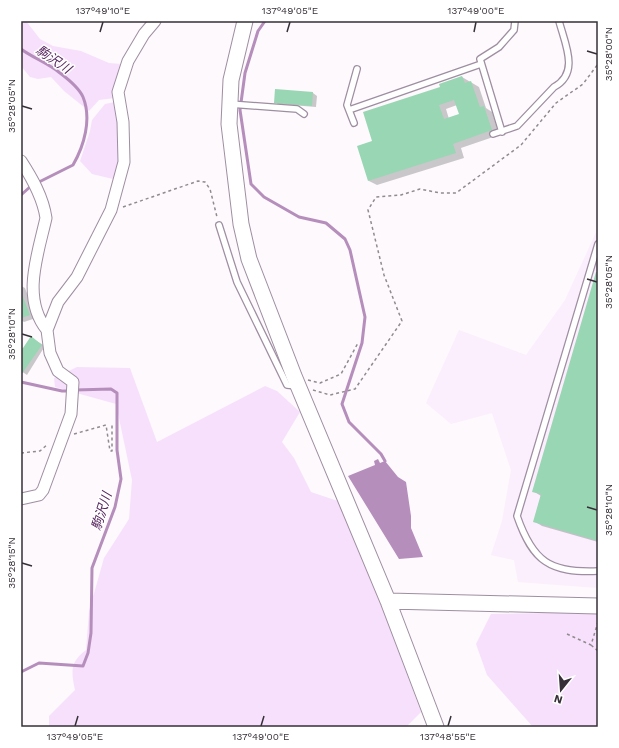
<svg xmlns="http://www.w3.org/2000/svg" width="619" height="748" viewBox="0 0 619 748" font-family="'Work Sans','Noto Sans JP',sans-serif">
<rect width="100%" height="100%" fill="#fdf9fd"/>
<path fill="#fbeefd" d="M598,228V588L518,582L514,560L491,555L502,521L511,470L492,413L451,424L426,403L459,330L526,355L565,300Z"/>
<path fill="#f7e0fb" d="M26,21L40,39L53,46L81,51L109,63L121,64L115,98L99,100L89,111L64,91L51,77L38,79L30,77L21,66V24Z
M115,102L120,111L118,174L113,179L92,174L80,161L90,131L92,120L105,104Z
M77,367L130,368L157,442L265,386L277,391L300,412L282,442L294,458L311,492L338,501L380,602L421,712L406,727H49V716L75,690C71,671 70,662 86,650L89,611L104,558L129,519L132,480L116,404L55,387L54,378Z
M598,612V727H533L487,675L476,644L491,614Z"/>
<path fill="#b58ebc" d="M378,459L380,463L385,461L398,477L406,482L411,516V528L423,557L399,559L348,476L375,465L374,461Z"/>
<path fill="#0003" fill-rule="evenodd" d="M462,77L479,87L486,108L492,112L499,135L461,148L464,158L377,185L369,181L374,141L442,88ZM457,105L461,115L449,119L446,109Z
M313,93L317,96L316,107L278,104L275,102Z
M598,269V542L542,526L534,521L541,496L533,491Z
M21,286L25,288L36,318L24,322L21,320Z
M35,340L45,346L27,375L21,371V347L24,349Z"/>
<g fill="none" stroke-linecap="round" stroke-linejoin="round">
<path stroke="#b58ebc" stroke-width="3" d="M265,21L258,31L245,73L240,110L251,184L264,197L299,217L326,223L345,239L350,250L365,317L362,343L342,404L349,422L381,454L385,461
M21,49C33,58 48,63 60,73C68,79 79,88 83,97C92,119 84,146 73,165L31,186L21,195
M21,382L62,391H70
M21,672L39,663L83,666L88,653L91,633L92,568L115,507L121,479L117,450V393L111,389L75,390"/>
</g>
<path fill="#99d6b3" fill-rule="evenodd" d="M462,76L465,83L471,81L480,107L484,106L492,130L453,144L456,153L368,181L357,146L372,141L363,112L440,87L439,84ZM454,100L459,114L444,119L439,105Z
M275,89L313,92L312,106L274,103Z
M596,272H598V541L533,522L541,494L532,492Z
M21,292L30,315L21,318Z
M31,336L42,345L21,375V351Z"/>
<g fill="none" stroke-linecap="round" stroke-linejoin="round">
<g stroke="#9e8ea1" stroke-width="8">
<path id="lane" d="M230,104L297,109L304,114
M349,110L481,64
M354,123L347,105L357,69
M502,132L480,59L499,47L514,30L515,21
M493,134L517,126L554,87C580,73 565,44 559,21
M219,225L237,282L287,385L297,386
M598,244L517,516C533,562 550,573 598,571"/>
</g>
<g stroke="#9e8ea1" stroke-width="13">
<path id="street" d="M21,161C32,178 43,197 46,218C38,254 21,298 47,330
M21,499L39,495L43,490L71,414L73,382L58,371L50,353L47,330L58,302L77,277L111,210L124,162L123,122L118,92L128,61L144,34L155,21"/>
</g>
<g stroke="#9e8ea1" stroke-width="17">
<path id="secondary" d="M245,21L231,80L229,124L241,224L249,259L294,376L388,601L436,727
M388,601L598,606"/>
</g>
<path stroke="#918b91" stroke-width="1.5" stroke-dasharray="3 3" stroke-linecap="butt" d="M123,207L198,181L205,182L210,189L217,217
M308,380L320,383L341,374L358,343
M313,390L330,395L355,389L402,321L384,275L368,210L376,197L401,195L420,189L440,193H456L521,145L556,103L583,84L598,64
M74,434L106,425L110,451H112V425
M21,453L40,451L48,444
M567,634L591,645L598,622
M591,645L598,651"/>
<use href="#lane" stroke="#fff" stroke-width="5.5"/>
<use href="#street" stroke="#fff" stroke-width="11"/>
<use href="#secondary" stroke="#fff" stroke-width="15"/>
</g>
<path fill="none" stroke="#362f37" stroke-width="1.5" d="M100,32L103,22M287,32L290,22M474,32L476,22M587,51L597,54M22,106L32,109M587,279L597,282M22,334L32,337M587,507L597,510M22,563L32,566M75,726L78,716M261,726L264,716M448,726L451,716"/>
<g text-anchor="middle" stroke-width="3" stroke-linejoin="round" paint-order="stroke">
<g font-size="13" font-style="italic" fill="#592862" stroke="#fff">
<text transform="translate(54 59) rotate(34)" y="5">駒沢川</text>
<text transform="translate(101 511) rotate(-73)" y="5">駒沢川</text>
</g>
</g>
<rect width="619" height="748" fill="none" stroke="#ffffff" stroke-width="44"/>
<g transform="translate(561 690) rotate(197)" stroke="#ffffff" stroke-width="3" paint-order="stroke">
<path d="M0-3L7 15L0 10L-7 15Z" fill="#362f37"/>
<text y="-6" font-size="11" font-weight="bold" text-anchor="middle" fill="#362f37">N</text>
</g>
<rect x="22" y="22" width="575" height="704" fill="none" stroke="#362f37" stroke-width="1.5"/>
<g font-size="10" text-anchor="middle" fill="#362f37">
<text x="103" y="14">137°49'10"E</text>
<text x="290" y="14">137°49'05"E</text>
<text x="476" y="14">137°49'00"E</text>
<text transform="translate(608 54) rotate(-90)" y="4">35°28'00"N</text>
<text transform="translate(11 106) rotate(-90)" y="4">35°28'05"N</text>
<text transform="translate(608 282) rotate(-90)" y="4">35°28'05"N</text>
<text transform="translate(11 334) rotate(-90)" y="4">35°28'10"N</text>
<text transform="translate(608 510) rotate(-90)" y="4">35°28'10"N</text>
<text transform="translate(11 563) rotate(-90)" y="4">35°28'15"N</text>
<text x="75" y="740">137°49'05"E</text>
<text x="261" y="740">137°49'00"E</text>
<text x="448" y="740">137°48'55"E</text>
</g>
</svg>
